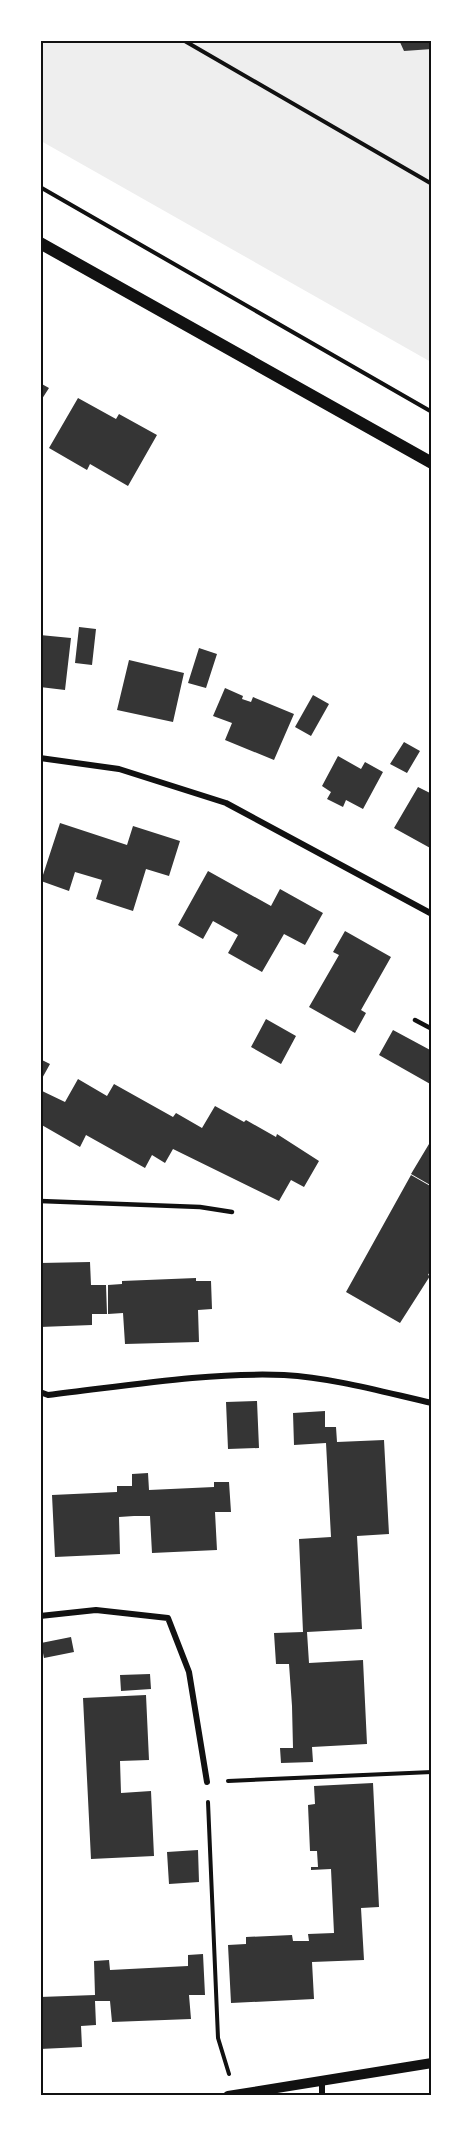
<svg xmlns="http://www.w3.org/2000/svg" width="472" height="2136" viewBox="0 0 472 2136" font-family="'Golos Text',sans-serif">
<rect width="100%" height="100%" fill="#fff"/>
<path fill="#eee" d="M41,41H431V362L41,141Z"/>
<path fill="#353535" d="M399,40H432V49L404,51Z
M40,383L49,388L40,402Z
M78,398L116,419L119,414L157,435L128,486L90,464L87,470L49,448Z
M79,627L96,629L92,665L75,663Z
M40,635L71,638L65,690L40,687Z
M199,648L217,654L206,688L188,683Z
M129,660L184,673L173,722L117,710Z
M225,688L243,696L242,699L251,702L253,697L294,714L274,760L225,740L232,723L213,716Z
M313,695L329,704L311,736L295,727Z
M404,742L420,751L407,773L390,764Z
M338,756L361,769L365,762L383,772L363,809L346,800L343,807L327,799L331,792L322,786Z
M418,787L432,794V849L394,828Z
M60,823L127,845L133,826L180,841L169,876L146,869L133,911L96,899L102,880L75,872L69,891L41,881Z
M208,871L271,906L280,889L323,913L305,945L284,934L262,972L228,953L238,935L213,921L203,939L178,925Z
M345,931L391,957L361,1010L366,1013L355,1033L309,1007L339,955L333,952Z
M266,1019L296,1036L281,1064L251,1047Z
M393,1030L432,1051V1085L379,1055Z
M40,1059L50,1064L40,1082Z
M78,1079L107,1096L114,1084L173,1117L176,1113L202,1128L215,1106L244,1122L246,1120L276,1137L277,1134L319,1161L304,1187L291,1180L279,1201L173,1149L165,1163L152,1155L145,1168L86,1135L80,1147L40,1124V1090L65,1102Z
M432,1139V1186L411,1174Z
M411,1175L432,1187V1268L428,1275L430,1276L400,1323L346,1292Z
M90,1262L91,1285H106L107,1314H92V1325L40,1327V1263Z
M196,1278V1281H211L212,1309L198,1310L199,1342L125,1344L123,1313L108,1314V1285L122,1284V1281Z
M257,1401L259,1448L228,1449L226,1402Z
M325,1411V1427H336L337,1442L384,1440L389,1534L357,1536L362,1629L307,1632L309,1663L363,1660L367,1744L312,1747L313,1762L281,1763L280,1748H293L292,1706L289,1664H276L274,1633L303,1632L299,1539L331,1537L326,1443L294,1445L293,1413Z
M148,1473L149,1490L214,1487V1482H229L231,1512H215L217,1550L152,1553L150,1516H134L119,1517L120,1554L55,1557L52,1495L117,1492V1486H132V1474Z
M71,1637L74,1652L44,1658L41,1643Z
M150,1674L151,1689L121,1691L120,1675Z
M146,1695L149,1760L120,1761L121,1793L151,1791L154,1856L91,1859L83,1698Z
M373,1783L379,1907L361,1908L364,1960L312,1962L314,1999L231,2003L228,1945L246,1944V1937L292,1935L293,1941H309L308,1934L334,1933L331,1869L311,1870V1867H318L317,1851H310L308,1805L315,1804L314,1786Z
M198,1850L199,1882L169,1884L167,1852Z
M203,1954L205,1995H189L191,2019L112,2022L110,2001H95L96,2025L81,2026L82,2047L40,2049V1997L95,1995L94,1961L109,1960L110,1970L188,1966V1955Z"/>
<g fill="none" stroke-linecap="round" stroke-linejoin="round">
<path stroke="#111" stroke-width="4" d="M183,40L432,184
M40,187L432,412
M228,1781L432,1772
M208,1802L218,2038L229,2074"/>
<path stroke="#111" stroke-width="4.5" d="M415,1020L432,1029
M40,1201L200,1207L232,1212"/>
<path stroke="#111" stroke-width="6" d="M40,758L119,769L226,803L432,914
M40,1392L48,1395C126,1386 206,1372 284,1375C334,1378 383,1392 432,1403
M40,1616L96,1610L168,1618L189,1672L207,1782
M322,2096V2082"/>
<path stroke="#111" stroke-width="10" d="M228,2096L432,2063"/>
<path stroke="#111" stroke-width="12" d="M40,243L432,463"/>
</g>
<rect width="472" height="2136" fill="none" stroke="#ffffff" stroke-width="84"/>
<rect x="42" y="42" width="388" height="2052" fill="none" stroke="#111" stroke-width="2"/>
</svg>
